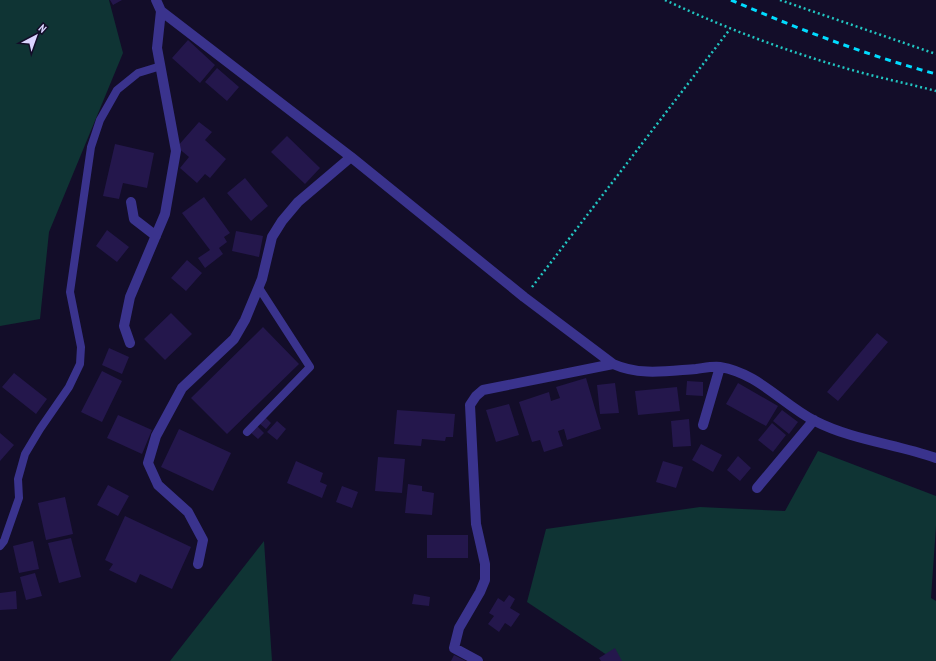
<svg xmlns="http://www.w3.org/2000/svg" width="936" height="661" viewBox="0 0 936 661" font-family="'PT Sans Narrow',sans-serif">
<rect width="100%" height="100%" fill="#130d29"/>
<path fill="#0f3434" d="M0,0H109L123,53L49,232L40,319L0,326Z
M818,451L936,496V526L931,598L936,601V661H616L527,602L546,529L700,507L785,511Z
M264,541L272,661H170Z"/>
<path fill="#24174c" d="M110,0H122L113,5Z
M188,40L215,65L200,83L172,58Z
M217,68L239,87L227,101L205,82Z
M199,122L212,132L205,140L226,159L210,178L205,174L197,183L180,168L189,157L177,147Z
M287,136L320,168L305,184L271,152Z
M115,144L154,153L147,188L123,183L119,199L103,196Z
M245,178L268,206L251,221L227,193Z
M204,197L230,233L224,237L227,242L219,248L223,254L205,268L198,258L210,250L182,213Z
M107,230L129,247L117,262L96,246Z
M236,231L263,236L259,257L232,251Z
M187,260L202,273L186,291L171,278Z
M171,313L192,334L165,360L144,339Z
M263,327L299,364L227,434L191,398Z
M877,333L888,342L838,401L827,392Z
M109,348L129,357L122,374L102,365Z
M102,371L122,381L102,422L81,412Z
M14,373L47,399L36,414L2,387Z
M586,378L601,429L567,440L564,429L558,431L563,446L544,452L540,440L532,442L519,402L549,392L551,401L560,398L556,387Z
M687,381L703,382V396L686,395Z
M615,383L619,413L600,414L597,385Z
M738,383L778,406L766,426L726,404Z
M677,387L680,411L638,415L635,391Z
M509,404L519,435L496,442L486,410Z
M397,410L455,414L453,437H446L445,441L422,439L421,446L394,444Z
M782,410L798,422L789,434L773,421Z
M118,415L152,430L142,454L107,438Z
M265,417L271,423L266,429L259,423Z
M689,419L691,446L673,447L671,421Z
M277,421L286,429L277,440L267,432Z
M772,423L786,435L773,452L758,440Z
M256,425L264,433L258,439L250,432Z
M179,429L231,453L213,491L161,467Z
M0,433L14,445L0,461Z
M701,444L722,455L713,472L692,460Z
M738,456L751,468L740,481L727,470Z
M378,457L405,459L402,493L375,491Z
M296,461L323,473L320,482L327,485L322,498L287,483Z
M663,461L683,467L676,488L656,482Z
M408,484L422,486V491L434,493L432,515L405,513Z
M108,485L129,496L118,516L97,505Z
M342,486L358,492L352,508L336,502Z
M65,497L73,534L46,540L38,503Z
M125,516L191,547L172,589L140,574L136,583L109,570L113,564L105,560Z
M427,535H468V558H427Z
M71,538L81,577L59,583L48,543Z
M33,541L39,569L19,573L13,546Z
M35,573L42,596L26,600L20,577Z
M16,591L17,609L0,610V593Z
M414,594L430,597L429,606L412,604Z
M509,595L515,599L510,608L520,614L511,627L505,623L499,632L488,624L494,616L489,613L498,598L504,602Z
M615,648L622,661H601L599,658Z
M454,655L466,661H451Z"/>
<g fill="none" stroke-linecap="round" stroke-linejoin="round">
<path stroke="#22c6c2" stroke-width="2.5" stroke-dasharray="2 3" stroke-linecap="butt" d="M665,0C723,27 783,50 845,68C875,77 906,83 936,91
M780,0L936,54
M532,287L730,29"/>
<path stroke="#3a338d" stroke-width="8" d="M247,432L310,367L259,288
M0,546L4,541L19,498L18,479L25,454L40,429L69,387L80,364L81,347L70,292L91,147L100,120L117,90L138,73L161,66"/>
<path stroke="#3a338d" stroke-width="10" d="M156,0L161,11L351,157L524,297L613,364C640,376 667,371 696,369C704,368 713,366 720,367C758,373 782,404 815,421C852,440 896,444 936,458
M131,202L134,219L156,236
M130,343L124,326L130,297L165,214L176,151L157,48L161,11
M703,425L720,367
M757,488L814,420
M198,564L203,540L188,512L158,485L148,463L156,436L182,388L234,339L245,320L262,279L272,237L282,221L298,202L351,157
M478,661L454,648L459,628L480,592L485,580V564L476,524L470,405L476,396L483,390L613,364"/>
<path stroke="#01dcff" stroke-width="3" stroke-dasharray="6 5" stroke-linecap="butt" d="M731,0C798,29 866,55 936,74"/>
</g>
<g transform="translate(36 36) rotate(41)" stroke="#130d29" stroke-width="3" paint-order="stroke">
<path d="M0-3L7 15L0 10L-7 15Z" fill="#dbd5ff"/>
<text y="-6" font-size="11" font-weight="bold" text-anchor="middle" fill="#dbd5ff">N</text>
</g>
</svg>
